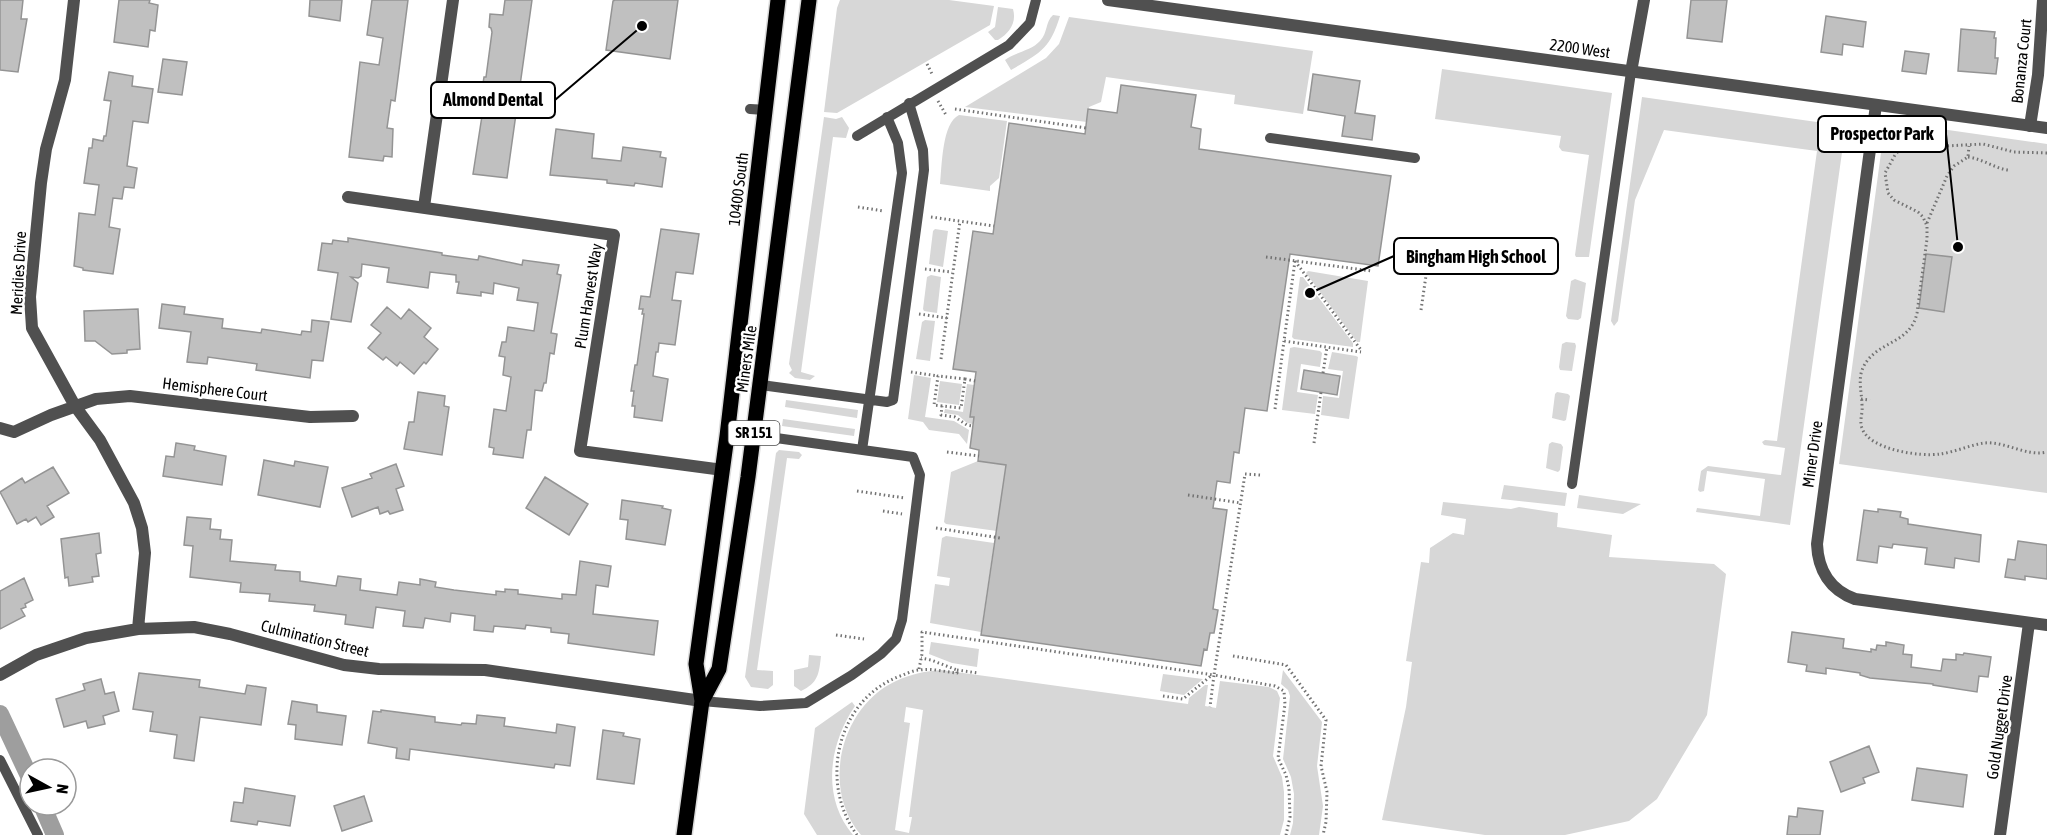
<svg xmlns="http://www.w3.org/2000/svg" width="2047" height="835" viewBox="0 0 2047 835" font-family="'Asap Condensed',sans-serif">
<rect width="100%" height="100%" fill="#fff"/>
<path fill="#d7d7d7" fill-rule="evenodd" d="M840,0H949L994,6L990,25L837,113L824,112L837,8Z
M998,7L1013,9C1017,23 1009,33 998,40H995L988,32L995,27Z
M1053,15L1060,16C1050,49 1040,53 1011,70L1005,60C1015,52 1031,51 1040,41C1048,33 1045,22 1053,15Z
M1069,17L1313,51L1303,114L1234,104L1235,95L1106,77L1101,102L1089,107L1087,122L965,107L1046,58L1059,44Z
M1442,69L1612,93L1589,257H1576L1575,255L1589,155L1562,151L1559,147L1561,136L1435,119Z
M1642,97L1831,124L1829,136L1844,138L1790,525L1696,512L1697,508L1760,516L1765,479L1707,471L1704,491L1700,492L1698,490L1701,471L1708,466L1781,475L1785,448L1764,445L1762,442L1765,440L1777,441L1817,151L1664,130L1635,200L1618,321L1614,326L1611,321Z
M959,115L1007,121L999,178L990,186V191L940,184C942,165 942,123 959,115Z
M824,117L836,119L842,117L849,128L846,138L833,137L801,372L815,376L810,380L795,378L789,373L792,370L789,364Z
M1899,123L2047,144V493L1839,464L1883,138L1887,131Z
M935,229L948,231L943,267L929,264L933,231Z
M1308,271L1368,281L1360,342H1357L1306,273Z
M931,275L941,277L937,313L924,311L923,309L927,277Z
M1300,277H1303L1353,343V347L1294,339L1292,337Z
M1575,279L1586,283L1581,318L1578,320L1568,319L1566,316L1571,281Z
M925,320L935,321L930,361L916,359L922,322Z
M1566,342L1575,343L1576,346L1572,371L1560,370L1559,367L1562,344Z
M1294,347L1320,351L1322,353L1320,367L1301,364L1297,392L1318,395L1315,414L1282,410L1290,348Z
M1332,352L1356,356L1358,357L1349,419L1321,415L1323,396L1339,398L1343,371L1328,369Z
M914,375L931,378L925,417L954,421L969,430L967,444L959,434L929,430L923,422L908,419Z
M940,381L962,384L959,405L937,402Z
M967,384L974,385L970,416L974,417L973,424L967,423L958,415L944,413L945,409L963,412Z
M1557,392L1568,394L1570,396L1566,420L1564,421L1552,418L1555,394Z
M786,400L858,410L857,418L785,407Z
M783,419L855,429L854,436L782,426Z
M1552,442L1561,444L1563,447L1560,470L1558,472L1546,468L1549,444Z
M779,450L799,452L802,455L799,459L787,458L757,670L773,671V685L768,689L751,687L745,677L776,453Z
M978,461L1006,465L997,531L946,524L944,522L951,472Z
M1504,485L1567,493L1565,506L1501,499Z
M1579,495L1641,504L1623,514L1577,508Z
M1443,502L1511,509L1519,507L1558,513L1557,527L1612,535L1609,557L1714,564L1726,574L1707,715L1657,799L1629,821L1565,835H1485L1382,820L1406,707L1412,662L1406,661L1421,562L1429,563L1430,548L1453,533L1464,535L1466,519L1441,515Z
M946,536L994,543L981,632L930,623L935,584L949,586L950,578L937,576L942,538Z
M931,642L979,649L977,667L952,663L929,654Z
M809,655L821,656C819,674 818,683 801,691L794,686V670L808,667Z
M941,670L1188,704L1189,698L1205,685H1208L1205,706L1216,708L1220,681L1269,687L1277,691L1280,698L1273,756L1282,777L1284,792V820L1280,835H861C820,788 841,706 896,681C911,674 926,671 941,670ZM906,707L923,710L909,817H912L909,833L895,830L910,723L904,722Z
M1283,670L1322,722L1317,766L1323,806L1319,835H1290L1293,823L1294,794L1291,777L1283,759L1290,696L1288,690L1281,684Z
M1163,674L1203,679L1184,695L1160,691Z
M852,702L855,706C829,744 821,797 853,835H817L804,814L815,728Z"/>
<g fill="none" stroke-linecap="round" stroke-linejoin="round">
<path stroke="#9e9e9e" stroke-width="18" d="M0,714L30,778
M42,805L55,835"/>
</g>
<path fill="#c0c0c0" stroke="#949494" stroke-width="1.5" d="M0,0H23L21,19H27L18,72L0,70Z
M119,0H150L149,3L158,5L155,31L150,30L148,47L114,42Z
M310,0H342L340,21L309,16Z
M372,0H408L395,101L391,100L387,128L393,129L392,157L384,156L383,161L349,157L360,62L379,65L383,38L367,35Z
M505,0H532L507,178L473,174L486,90H482L484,77H486L492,32L491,28L489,27L490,14L503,15Z
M615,0H678L670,59L606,50L613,1Z
M1691,0H1727L1722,42L1687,38Z
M1826,16L1866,22L1863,47L1843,44L1842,55L1821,52Z
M1961,29L1995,32L1994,38H1996L1995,58H1998L1996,74L1958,71Z
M1905,51L1929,54L1926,74L1902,71Z
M163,59L187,62L182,95L158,92Z
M109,72L133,76L132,86L153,89L148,123L133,121L127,166L137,168L134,188L124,187L122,199L113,198L109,227L120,229L113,274L83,270V268L74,266L79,213L95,215L99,185L84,183L89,148H92L93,139L103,141L104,136H106L111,101L104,100Z
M1313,74L1360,81L1355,113L1375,116L1372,140L1342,136L1345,116L1308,110Z
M1121,85L1196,95L1191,127L1201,129L1199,149L1391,176L1378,266L1290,254L1267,411L1245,408L1239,453L1234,452L1230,483L1217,481L1213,508L1227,510L1213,609L1218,610L1214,633H1210L1207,650L1204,649L1201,666L981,635L1006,465L978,461L979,450L970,448L974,417H970L976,372L953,369L973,231L993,234L1009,123L1085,134L1088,109L1117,113Z
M556,129L594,134L592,158L621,161L623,147L661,152L660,157L666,158L662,187L635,183L634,186L607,183V180L550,175Z
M661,229L699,234L693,274L676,272L672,300L681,301L675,345L659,343L658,352H656L653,376L668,379L662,421L634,417L635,406H632L634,391H631L635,365H637L644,314H642L643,309H639L641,296L650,297Z
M348,238L442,253V255L478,260L479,256L522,265L523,260L559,265L557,274L561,275L551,333L557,334L554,354L550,353L546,383H544L542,391L535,390L531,430H527L523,458L493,454L494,448L489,447L494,409L506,411L511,377L503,375L505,357L499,356L502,342H506L508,327L534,331L538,303L517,300L519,288L494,283L493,294L481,292V296L457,293L459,282H456V275L430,272L428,288L387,282L389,268L362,264L361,276L358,278L351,277L358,283L351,322L331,319L338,273L318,270L322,243L332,244L333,240L348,242Z
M1926,254L1952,257L1944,312L1919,308Z
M162,304L185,307L184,314L223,319L222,328L261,333L262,329L301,335L302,331L311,332L312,320L329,322L323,361L312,360L310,378L256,370L257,364L208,357L207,364L187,362L191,332L159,328Z
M387,307L401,319L409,309L431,328L424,337L438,349L426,364L424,362L414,374L400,362L397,366L386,357L383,360L368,348L381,333L371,325Z
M138,309L140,349L127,350V353L112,354L95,341H85L84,311Z
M1304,370L1340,376L1337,395L1301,389Z
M418,392L445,396L444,406L449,407L442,455L404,449L409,422H414Z
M176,443L195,446L194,450L226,456L222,485L163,476L166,456L174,457Z
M264,460L294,466L295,461L328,467L320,507L258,495Z
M396,464L404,486L396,489L403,510L390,514L388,511L380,514L378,507L352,517L342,488L372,478L370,474Z
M53,467L69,493L47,506L54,517L41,525L36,517L28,522L26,519L17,524L0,492L22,478L25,483Z
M545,477L588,504L569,535L526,508Z
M622,500L663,506L662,508L671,510L665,545L626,539L628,520L620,519Z
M1878,509L1901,512L1900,517L1908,519V524L1981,535L1979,562L1955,558L1954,568L1925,564L1927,548L1893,544L1892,548L1879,546L1877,563L1857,560L1864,510L1878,512Z
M187,517L211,519L210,529L221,530L220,539L232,540L230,561L276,565L275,570L300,572V581L336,586L338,576L361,579L360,590L397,595L399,582L420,585V579L436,582L435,587L454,590L496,595V591L505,592V589L518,590V594L562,599V594L576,595L580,561L611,566L608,587L596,585L593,614L658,621L654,655L568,643L569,634L551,632V628L526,625L525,629L494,626L493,632L474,630L475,616L451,613L450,622L425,618L423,628L403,626L405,611L376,607L373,628L345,624L346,615L314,611L315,605L269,601L270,594L240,592L241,583L190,577L193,546L184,545Z
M99,533L101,553L96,554L99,576L92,577L93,582L69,586L68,577L65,578L61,539Z
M2018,541L2047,545V579L2025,576V580L2005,577L2008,559L2015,560Z
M24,578L33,600L25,604L26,607L21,609L25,616L0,629V591Z
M1792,632L1844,639L1843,648L1871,652V649L1876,650L1877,645L1886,646V642L1904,645L1903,654L1912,655L1911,667L1941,671L1943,659L1956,660V654L1963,655L1964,653L1991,657L1988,677L1979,676L1977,692L1933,685V684L1870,678L1860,675V673L1826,668V674L1806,671L1807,665L1788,662Z
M139,673L200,680L199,687L245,694L247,685L266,688L261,725L200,717L194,761L174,758L177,735L150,731L153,712L133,709Z
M101,679L105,694L114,692L119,711L103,716L105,724L88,728L86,721L64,727L56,699L85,690L83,684Z
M292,701L317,705V712L346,716L342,745L295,739L296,725L288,724Z
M381,710L435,717V722L461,725L462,723L476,724L477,715L505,718L504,726L556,733L557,724L575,727L570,766L555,764L554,768L410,749L409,760L396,758L397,748L368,743L373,711L381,712Z
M603,730L624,733L623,736L640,739L634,784L597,779Z
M1869,746L1879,772L1863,778L1865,783L1841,792L1830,762Z
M1917,768L1967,775L1963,807L1912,800Z
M245,788L295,796L290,826L258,821L257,825L231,821L234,802L243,803Z
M364,796L372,821L342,831L334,806Z
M1798,808L1823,811L1820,835H1787L1789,816L1797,817Z"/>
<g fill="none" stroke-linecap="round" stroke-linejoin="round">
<g stroke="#dbdbdb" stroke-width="18">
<path id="primary" d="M702,701L719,669L748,477L809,0
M684,835L702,701L696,664L727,436L778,0"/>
</g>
<path stroke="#727272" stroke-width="3" stroke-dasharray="1.5 3" stroke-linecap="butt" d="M927,64L933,76
M938,101L946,115
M955,109L1086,128
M2047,153L2014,152L1983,144L1946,146L1924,138L1916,137L1904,144L1895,155L1885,173L1888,193L1894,200L1918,212L1923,217L1927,226V239L1917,313C1910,346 1874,340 1862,370C1858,382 1862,393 1862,406C1863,413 1859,421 1862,428C1869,450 1921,457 1940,454C1955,452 1970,445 1984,443C2006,441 2026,457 2047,452
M1968,157C1983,159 1994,168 2008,170
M858,207L884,211
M931,217L994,226
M1927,223L1947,176L1954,166L1968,157L1969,146
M1266,257L1372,271
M1295,261L1284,341L1361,352
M1295,261L1361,350
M925,269L952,272
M1421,310L1430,248
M919,314L947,318
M941,359L960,221
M911,372L938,376
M1323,373L1327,347
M965,379L975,381
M1861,399L1870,400
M942,406L934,405L938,376L965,379L961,408L942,406L941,415L955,417L967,425L973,426
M1275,409L1284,341
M1314,443L1321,392
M947,452L979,456
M1260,475L1245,474L1214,675L1275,686L1284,691L1285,704L1278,758L1286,775L1289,788L1290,817L1286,835
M857,491L905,498
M1188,495L1241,503
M883,511L902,514
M936,528L1000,538
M836,635L864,639
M1233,656L1286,665L1326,720L1321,766L1327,792L1326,822L1323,835
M919,669L922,654V632L1214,675L1210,707
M957,670L978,673
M1163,696L1183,699L1212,675
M857,835C818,782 837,697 903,675C908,673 914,670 920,670C932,668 945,672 957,673V670L931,660L921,658"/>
<path stroke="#505050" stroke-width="10" d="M750,109L766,110
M857,136L1009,45L1030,23L1036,0
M1270,138L1415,158
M761,385L887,402L893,400L924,170L923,150L909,103
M862,450L902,173L898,143L887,117
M1572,484L1631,72
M702,701L760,706L806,703L852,675L881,654L896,639L902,620L920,475L913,457L776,438L754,436
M0,760L38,835"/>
<path stroke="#505050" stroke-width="12" d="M74,0L65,80L46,149L41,183L30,297L32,328L75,406L100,440L134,503L142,528L145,553L138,629
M1631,72L1644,0
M1876,105L1817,544C1818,570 1830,590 1855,599L2047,625
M2030,126L2038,75L2043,0
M348,197L614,235L580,451L723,470
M424,207L453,0
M0,428L14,432L51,415L96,399L130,396L310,417L353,416
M0,675L36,655L86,638L138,629L194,627L230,634L344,665L379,669L485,670L702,701
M2000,835L2029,623"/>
<path stroke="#505050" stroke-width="12" d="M1108,0L2047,128"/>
<use href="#primary" stroke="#000" stroke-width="15"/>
</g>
<g text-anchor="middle" stroke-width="5" stroke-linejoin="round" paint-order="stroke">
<rect fill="#fff" stroke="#4c4c4c" stroke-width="1.5" x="728.5" y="421" width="51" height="24" rx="4.5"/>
<g font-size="15" font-weight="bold" fill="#000">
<text x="754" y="438">SR 151</text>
</g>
<g font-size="16" fill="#000" stroke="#fff">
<text transform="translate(1580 48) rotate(8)" y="6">2200 West</text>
<text transform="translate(2021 61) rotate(-84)" y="6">Bonanza Court</text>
<text transform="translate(738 189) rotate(-83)" y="6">10400 South</text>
<text transform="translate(18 273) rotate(-87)" y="6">Meridies Drive</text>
<text transform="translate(588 296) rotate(-81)" y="6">Plum Harvest Way</text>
<text transform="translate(746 359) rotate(-82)" y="6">Miners Mile</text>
<text transform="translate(215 389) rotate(7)" y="6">Hemisphere Court</text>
<text transform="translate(1812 454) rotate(-82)" y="6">Miner Drive</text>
<text transform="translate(315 638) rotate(14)" y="6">Culmination Street</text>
<text transform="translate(1999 727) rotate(-82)" y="6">Gold Nugget Drive</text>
</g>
</g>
<path fill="none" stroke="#000" stroke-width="2" d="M642 26L555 100M1958 247L1946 134M1310 293L1394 256"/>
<g fill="#000" stroke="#fff" stroke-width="2">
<circle cx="642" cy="26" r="6"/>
<circle cx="1958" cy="247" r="6"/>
<circle cx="1310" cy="293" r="6"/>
</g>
<g fill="#fff" stroke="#000" stroke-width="2">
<rect x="431" y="82" width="124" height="36" rx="6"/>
<rect x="1818" y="116" width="128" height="36" rx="6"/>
<rect x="1394" y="238" width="164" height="36" rx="6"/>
</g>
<g font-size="18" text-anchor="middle" font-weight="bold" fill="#000">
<text x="493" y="106">Almond Dental</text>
<text x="1882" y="140">Prospector Park</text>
<text x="1476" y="263">Bingham High School</text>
</g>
<g transform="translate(48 787) rotate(98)"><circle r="28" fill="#ffffff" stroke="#999999" stroke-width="1.5"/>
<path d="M0-4.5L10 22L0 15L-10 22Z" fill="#000000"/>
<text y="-9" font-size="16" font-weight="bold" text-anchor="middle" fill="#000000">N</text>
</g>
</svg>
